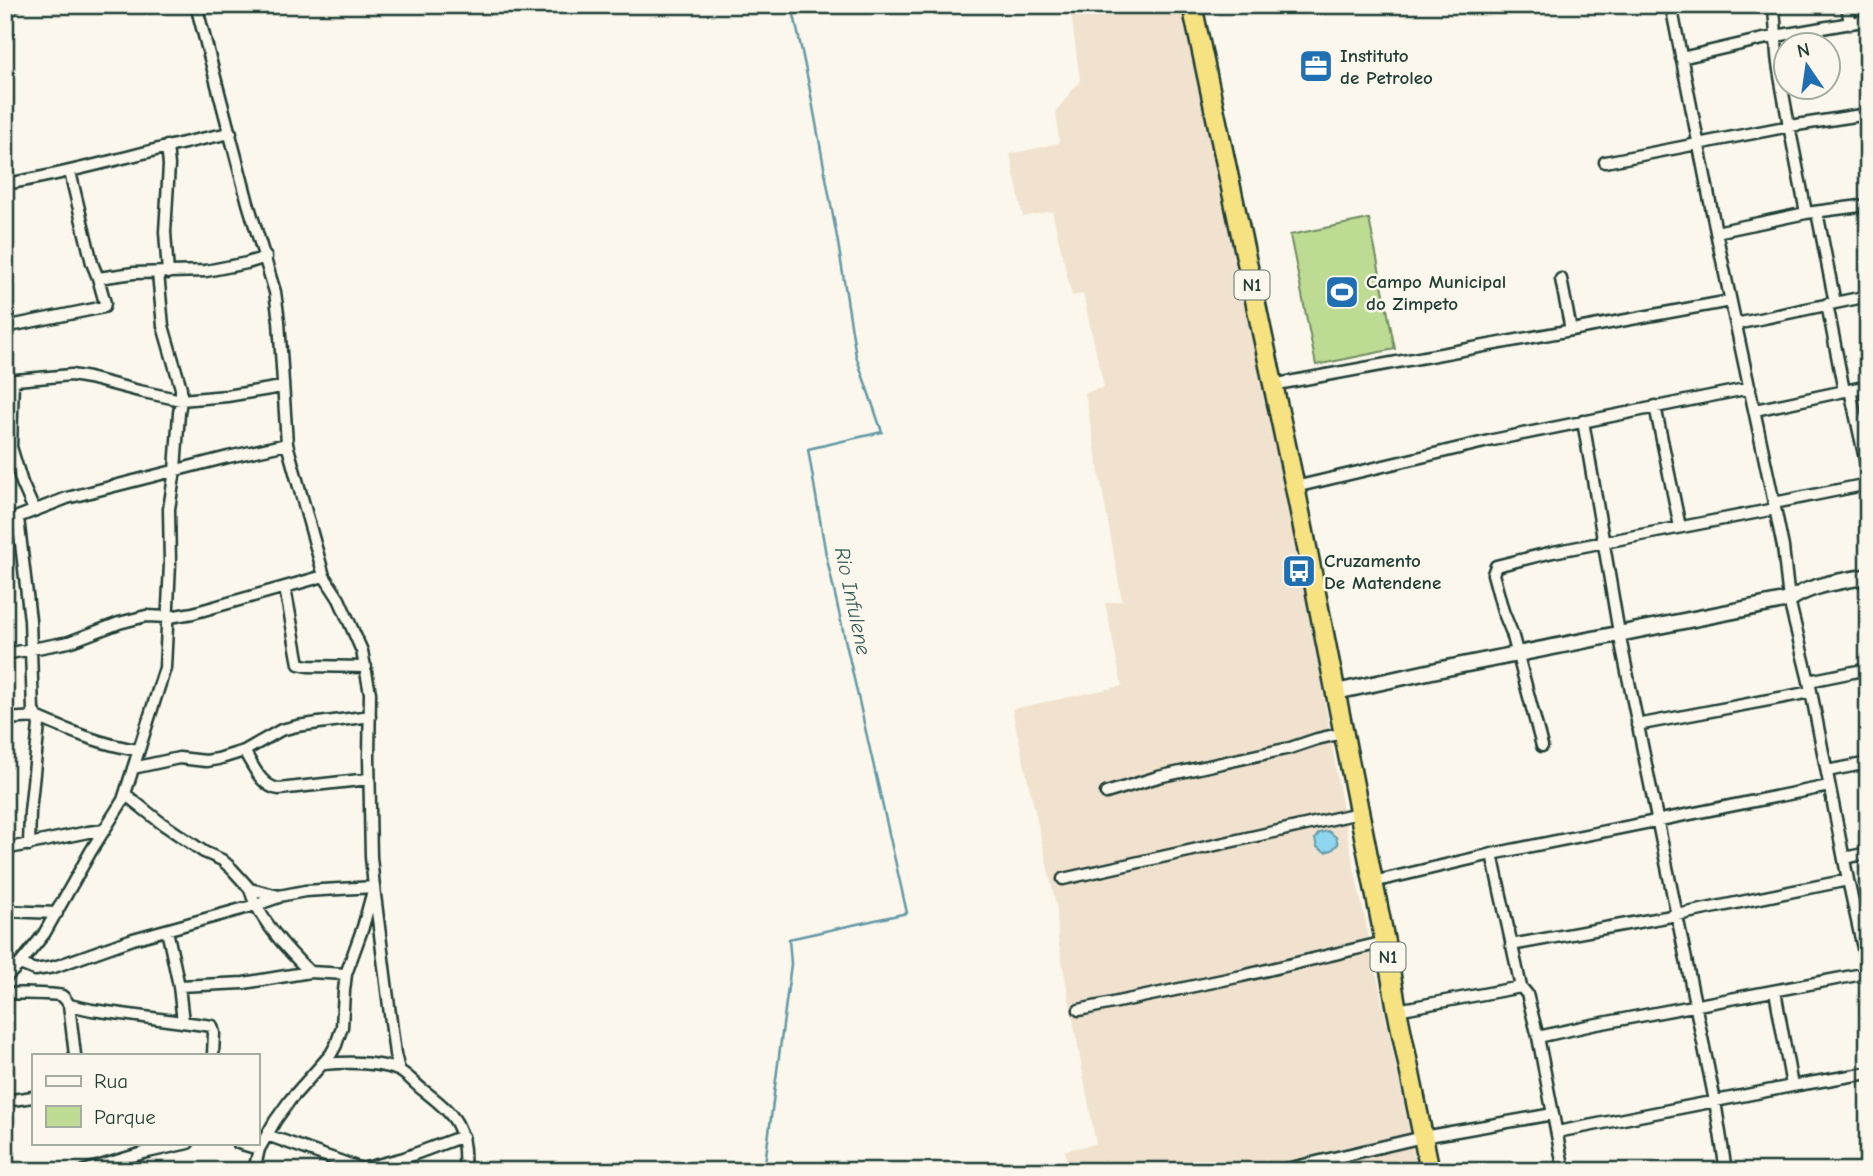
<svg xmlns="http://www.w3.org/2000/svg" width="1873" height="1176" viewBox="0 0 1873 1176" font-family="'Comic Neue',sans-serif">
<rect width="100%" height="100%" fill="#fbf7ec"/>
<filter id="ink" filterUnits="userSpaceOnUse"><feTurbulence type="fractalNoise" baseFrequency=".0143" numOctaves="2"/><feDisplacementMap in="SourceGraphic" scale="14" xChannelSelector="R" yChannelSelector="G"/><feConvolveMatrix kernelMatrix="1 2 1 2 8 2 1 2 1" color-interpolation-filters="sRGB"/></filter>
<g filter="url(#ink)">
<path fill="#f0e2ce" d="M1070,5H1188L1282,446L1346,829L1418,1171H1069L1065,1150L1096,1144L1058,939L1057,909L1012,709L1122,686L1105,603L1122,601L1085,393L1104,387L1083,294L1072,296L1052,211L1023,217L1010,154L1059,143L1056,111L1080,81Z"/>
<path fill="#bedb93" stroke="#6e8c64" stroke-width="2" d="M1369,219L1395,349L1316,365L1290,235Z"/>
<path fill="#8ed5f0" stroke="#6298a5" stroke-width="2" d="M1328,831L1336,837L1338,844L1332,850L1325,852L1317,847L1315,839L1319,833Z"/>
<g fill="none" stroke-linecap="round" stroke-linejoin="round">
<path stroke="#6298a5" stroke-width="2.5" d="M764,1171L791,964L789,939L907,913L826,555L808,449L882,432L856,356L838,243L809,85L792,5"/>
<g stroke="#1f3d34" stroke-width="15">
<path id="street" d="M196,5L248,203L275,292L279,321L287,444L324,576L339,599L362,651L370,693L369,757L371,857L374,887L363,927L346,974L344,991L342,1027L336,1045L331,1054L290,1100L275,1121L259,1149L254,1171
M1671,5L1716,232L1774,503L1783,547L1789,600L1809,681L1848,880L1868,971
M1773,5C1777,25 1775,44 1778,64C1786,114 1797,164 1806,213
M1847,5L1850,24
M5,8L16,5
M1681,58L1776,36L1868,20
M167,146L169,165L165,232L168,273
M1605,162L1790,126L1868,114
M70,172L92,263L98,278
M5,184C82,172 155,147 231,133
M1817,212L1835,303
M1716,232L1806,213L1868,205
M1561,279L1571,330
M1827,304L1844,391
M1736,324L1868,296
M5,327L104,307L105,303L98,278L134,273L206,271L247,263L266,257
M13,380L11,447L22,483L34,510
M5,381L71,375L89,378L139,391L181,400L227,396L282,387
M1272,385L1730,301
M1850,390L1868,473
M1655,406L1680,527
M1755,410L1868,386
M1583,421L1619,633L1715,1101L1726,1171
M1295,487L1493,440L1750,388
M1774,503L1868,484
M18,518L30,620L33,711L37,717C69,731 103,745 138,750
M5,522L67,498L228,457L287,444
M285,588L299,664L308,666L366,667
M5,654L69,642L119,623L146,616L169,617L193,613L324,576
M1809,681L1868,669
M5,719L37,717L39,725L30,812L29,845
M1637,725L1811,692
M1542,746L1512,633L1503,611L1493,574L1496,566L1553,552L1775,509
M244,751C253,765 261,787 279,789L369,779
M133,768L179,758L206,761L218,759L244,751L281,730L297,726L370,716
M1827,771L1868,763
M1106,793L1158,777L1290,748L1317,739L1343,733
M125,794L160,822L204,852L222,860L232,869L250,889L279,896L305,891L374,887L395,1054L399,1070
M5,849L88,832L105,830
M1492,854L1521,987L1527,994L1538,1037L1564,1171
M1844,858L1868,853
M1063,879L1359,813
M1373,882L1492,854L1829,786
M250,889C257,917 289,952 310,972
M5,911L57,913
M167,930L179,986L183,1022
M1511,945L1677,915L1848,880
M20,964L35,970L54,967L133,939L256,905L279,897
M5,978L20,964L44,934L91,851L123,800L165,668L170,564L169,509L175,470L179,413L181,400V388L163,326L158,273
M179,986L244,983L310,972L346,974
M1775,991L1792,1086
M5,993C16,994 56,993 62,996C66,999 67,1001 69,1005L75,1055
M69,1005L92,1010L212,1026L214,1033L213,1055
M1079,1010L1242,976L1385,942
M1397,1010L1521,987
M1538,1037L1592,1025L1868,973
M323,1064C347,1062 375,1061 398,1070C407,1074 415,1084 423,1090C456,1115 467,1128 464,1171
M5,1101L33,1097
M1557,1132L1792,1086L1868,1073
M267,1135L362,1169
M238,1143L259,1149
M5,1150L10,1171
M84,1171L143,1153L188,1143
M354,1171L404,1158L463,1136
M1278,1171L1423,1137L1553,1114"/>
</g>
<g stroke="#1f3d34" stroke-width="19">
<path id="secondary" d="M1336,692L1437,670L1789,600C1812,584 1840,582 1868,576"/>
</g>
<g stroke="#1f3d34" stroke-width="23">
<path id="highway" d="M1192,5L1295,487L1385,942L1397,1010L1430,1171"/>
</g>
<use href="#street" stroke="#fbf7ec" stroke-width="10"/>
<use href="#secondary" stroke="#fbf7ec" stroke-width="14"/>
<use href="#highway" stroke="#f6e281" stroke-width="18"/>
</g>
</g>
<defs>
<g id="office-square" transform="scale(1.75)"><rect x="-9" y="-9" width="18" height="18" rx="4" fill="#1f6fb2" stroke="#fbf7ec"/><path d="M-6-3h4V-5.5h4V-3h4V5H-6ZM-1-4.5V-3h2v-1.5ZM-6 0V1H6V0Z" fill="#fff"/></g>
<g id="stadium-square" transform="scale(1.75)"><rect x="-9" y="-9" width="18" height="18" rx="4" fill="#1f6fb2" stroke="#fbf7ec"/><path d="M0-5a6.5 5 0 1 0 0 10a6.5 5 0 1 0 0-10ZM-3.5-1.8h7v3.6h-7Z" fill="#fff"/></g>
<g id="bus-square" transform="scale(1.75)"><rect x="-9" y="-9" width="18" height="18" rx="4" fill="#1f6fb2" stroke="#fbf7ec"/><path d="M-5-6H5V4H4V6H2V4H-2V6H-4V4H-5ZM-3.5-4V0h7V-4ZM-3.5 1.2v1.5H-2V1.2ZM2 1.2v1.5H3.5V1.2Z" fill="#fff"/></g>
</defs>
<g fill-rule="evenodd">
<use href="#office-square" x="1316" y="66"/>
<use href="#stadium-square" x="1342" y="292"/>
<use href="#bus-square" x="1299" y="571"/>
</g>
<g text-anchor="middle" stroke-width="5" stroke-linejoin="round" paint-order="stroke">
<g fill="#fbf7ec" stroke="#61756b" stroke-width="2">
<rect x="1234.5" y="270.5" width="35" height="29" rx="5"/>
<rect x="1370.5" y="942.5" width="35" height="29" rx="5"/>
</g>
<g font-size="18" font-weight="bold" fill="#1f3d34">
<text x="1252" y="291">N1</text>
<text x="1388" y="963">N1</text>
</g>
<g font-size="19" font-weight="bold" fill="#1f3d34" stroke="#fbf7ec" text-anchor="start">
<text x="1340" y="62">Instituto<tspan x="1340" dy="22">de Petroleo</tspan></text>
<text x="1366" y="288">Campo Municipal<tspan x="1366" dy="22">do Zimpeto</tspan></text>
<text x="1324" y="567">Cruzamento<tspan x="1324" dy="22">De Matendene</tspan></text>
</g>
<g font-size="21" font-style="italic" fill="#355b5a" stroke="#fbf7ec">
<text transform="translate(853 601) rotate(78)" y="7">Rio Infulene</text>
</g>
</g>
<rect width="1873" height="1176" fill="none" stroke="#fbf7ec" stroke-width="28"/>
<rect x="14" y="14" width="1845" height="1148" fill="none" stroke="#1f3d34" stroke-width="2.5" filter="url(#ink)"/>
<rect x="32" y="1054" width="228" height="91" fill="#fbf7ec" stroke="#a3ada2" stroke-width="2"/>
<rect x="46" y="1076" width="35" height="10" fill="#fbf7ec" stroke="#a3ada2" stroke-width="2"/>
<text x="94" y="1088" font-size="21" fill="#1f3d34">Rua</text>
<rect x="46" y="1106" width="35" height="21" fill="#bedb93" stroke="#a3ada2" stroke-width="2"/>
<text x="94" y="1124" font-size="21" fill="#1f3d34">Parque</text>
<g transform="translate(1807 66) rotate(347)"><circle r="33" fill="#fbf7ec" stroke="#a3ada2" stroke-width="2"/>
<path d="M0-5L12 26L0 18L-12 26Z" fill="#1f6fb2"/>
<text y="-10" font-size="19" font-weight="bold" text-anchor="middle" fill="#1f3d34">N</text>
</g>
</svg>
